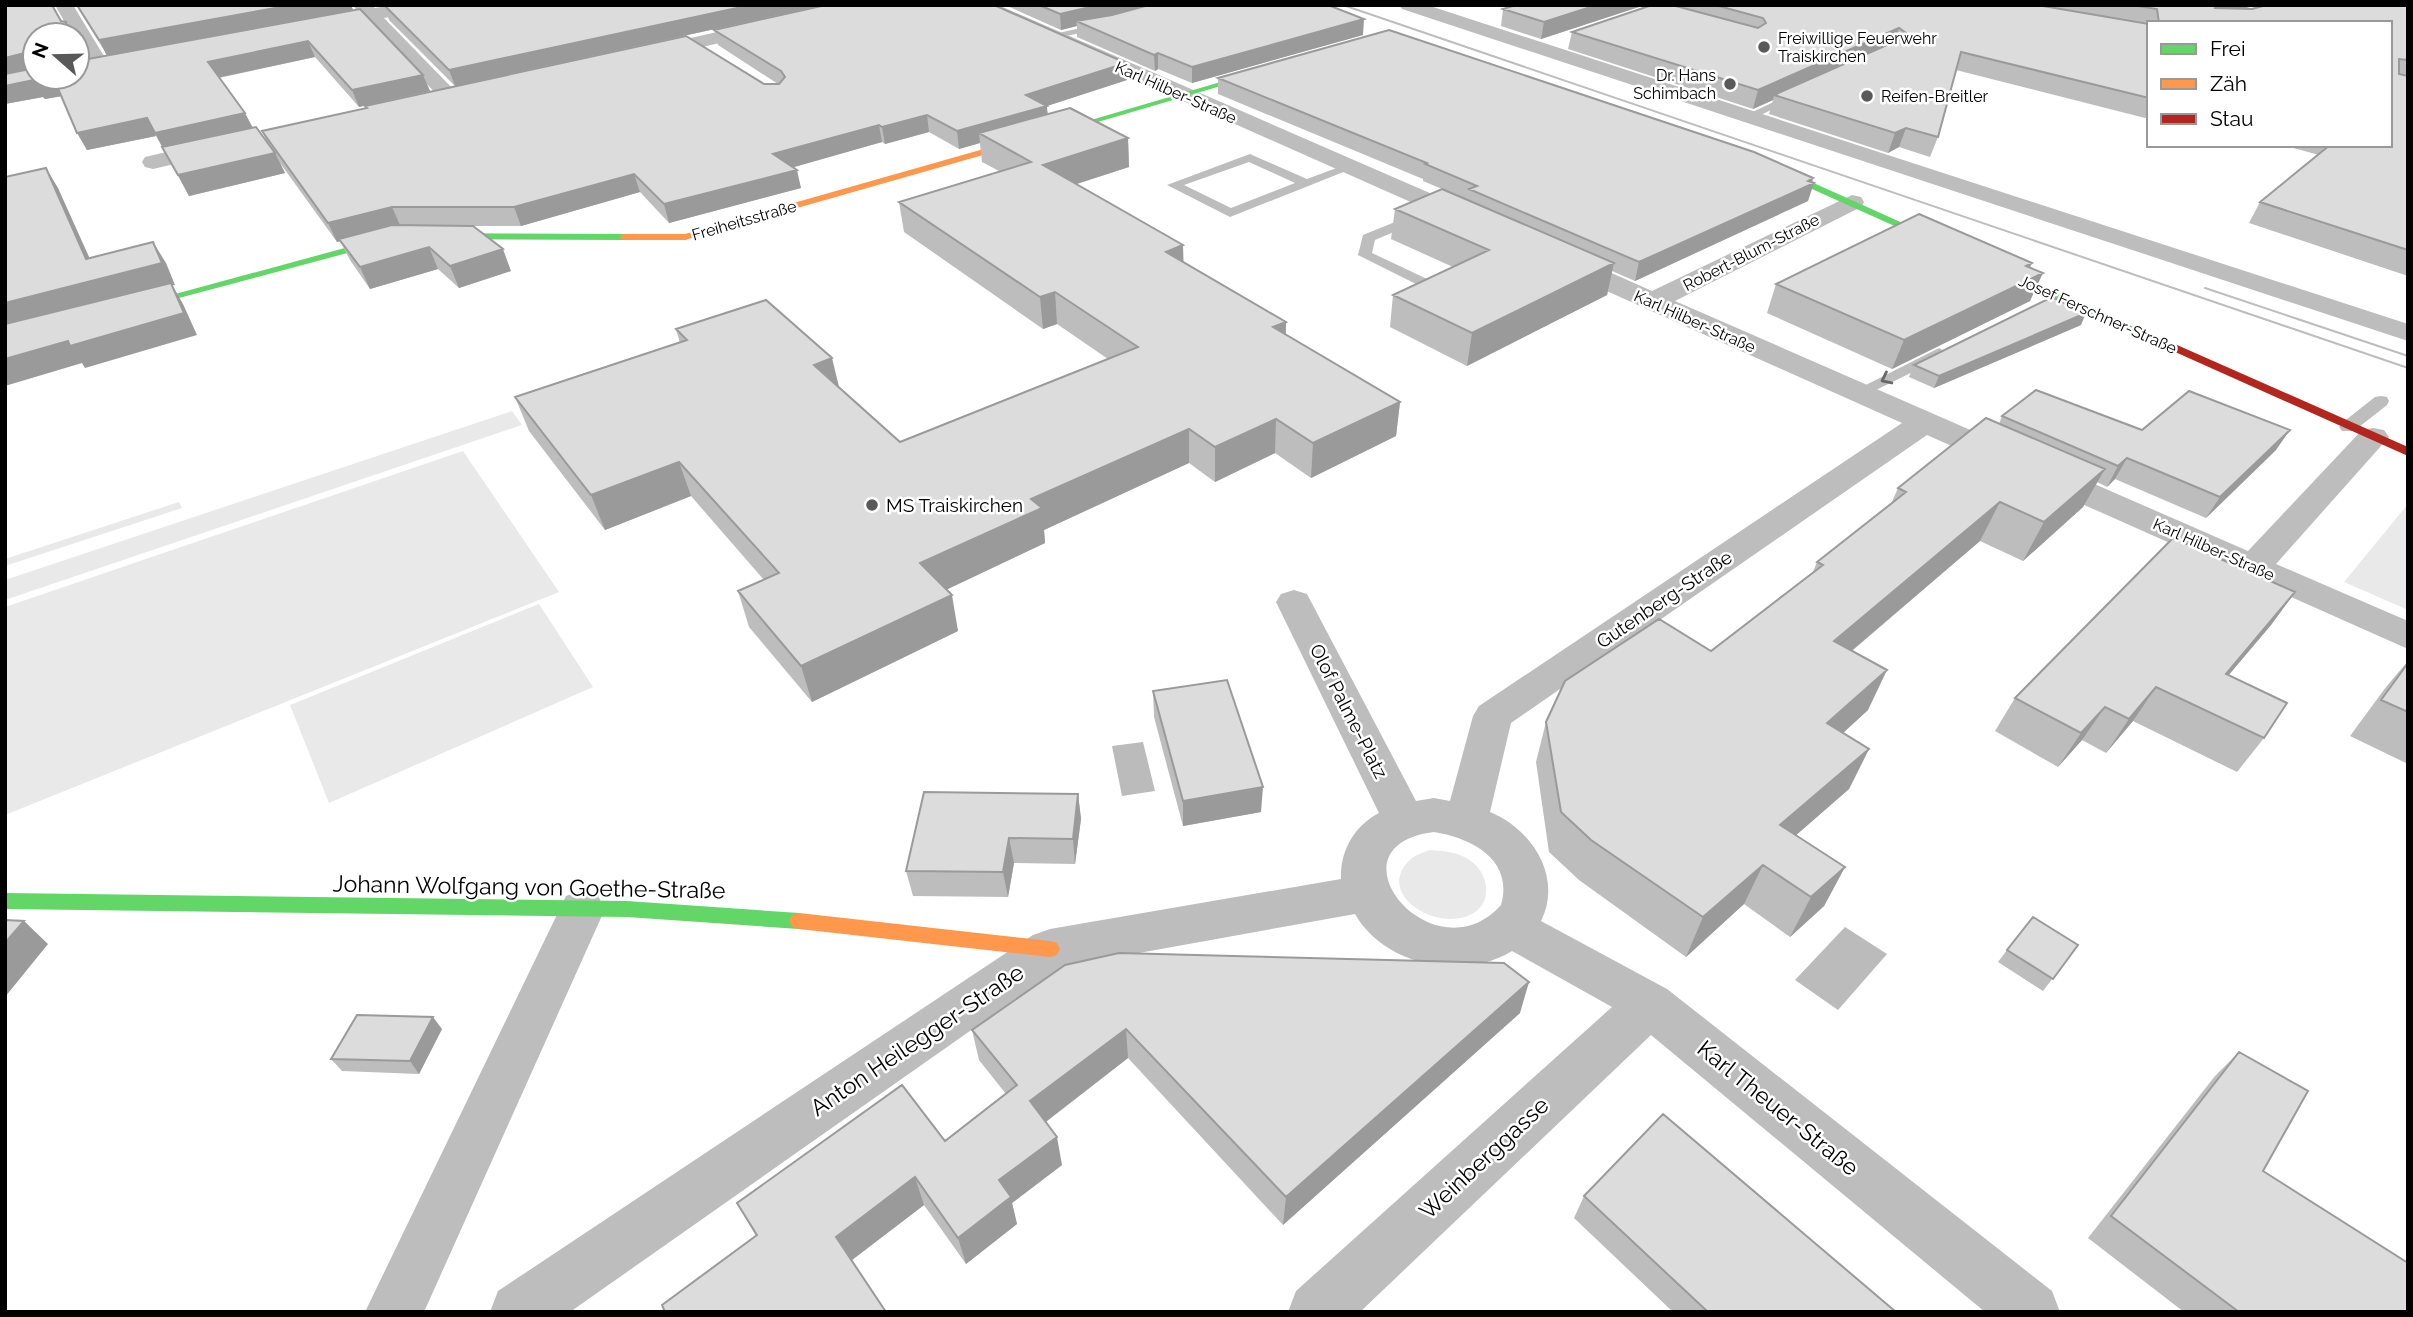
<svg xmlns="http://www.w3.org/2000/svg" width="2413" height="1317" viewBox="0 0 2413 1317" font-family="Raleway,sans-serif">
<rect width="100%" height="100%" fill="#fff"/>
<path fill="#e9e9e9" d="M512,411L522,425L5,600V580Z
M463,451L559,592L5,815V607Z
M179,502L182,508L5,566V559Z
M2408,504V610L2344,582Z
M539,604L593,687L329,803L290,705Z
M1430,850C1444,851 1459,852 1471,861C1488,873 1494,902 1472,914C1436,933 1373,893 1411,859C1415,855 1424,852 1430,850Z"/>
<path fill="#bbb" d="M1143,742L1155,791L1122,796L1112,746Z
M1845,927L1887,954L1838,1010L1795,980Z"/>
<g fill="none" stroke-linecap="round" stroke-linejoin="round">
<path fill="#bdbdbd" fill-rule="evenodd" d="M1103,23L1107,24V28L1050,39L1045,36Z
M1797,91L1803,94L1801,96L1752,119L1742,117Z
M1250,154L1307,179L1350,163L1356,167L1230,217L1167,185ZM1249,162L1295,183L1231,208L1184,185Z
M1417,213L1422,214V220L1375,240L1372,253L1442,286L1444,289L1442,292H1432L1358,255L1363,235Z
M1939,348L1947,353L1945,356L1864,396H1852L1850,393Z
M2381,396L2387,397L2389,401L2387,405L2354,431H2342L2339,427L2342,423L2375,397Z"/>
<path fill="#bdbdbd" fill-rule="evenodd" d="M55,5H73L110,66L107,70H93L77,43V35H72Z
M353,5H372L375,8L393,5H432L429,9L384,18L456,92L459,96L456,100H442L367,21L316,31L307,25L309,21L358,12Z
M838,5H872L863,10L646,60L636,54L646,48Z
M973,5H998L1478,214L1481,219L1478,224L1469,226L1460,224L976,9Z
M1399,5H1427L2408,324V341L1402,9Z
M218,140L226,142L229,147L226,152L153,169L145,167L142,162L145,157Z
M1852,195L1861,197L1864,202L1861,207L1675,301L2248,551L2362,430L2373,428L2384,430L2389,437L2276,564L2408,621V649L1927,435L1511,723L1490,812C1532,829 1563,877 1541,921L1667,989L2052,1291L2060,1312H1985L1651,1035L1360,1312H1288L1296,1291L1612,1007L1512,951C1462,982 1384,965 1355,914L1061,967L570,1312H490L498,1291L1033,935L1050,929L1341,879C1340,851 1354,826 1379,813L1276,602L1281,594L1294,590L1307,594L1416,801L1434,798L1450,801L1473,716L1479,706L1902,423L1553,267L1549,261L1553,255L1562,253L1571,255L1652,291ZM1434,832C1472,838 1514,860 1501,905C1434,980 1322,846 1434,832Z
M582,890L598,896L605,909L424,1312H365L566,896Z"/>
<path fill="#63d668" fill-rule="evenodd" d="M1265,69L1272,71L1057,134L1050,132Z
M1761,162H1767L2174,345L2172,347H2164L1761,166Z
M400,233L624,234L629,237L624,240L400,239L130,311L120,309Z
M5,893L627,901L799,913L806,915L809,921L806,927L799,929L627,917L5,909Z"/>
<path fill="#ff974d" fill-rule="evenodd" d="M1054,129L1058,132L1057,134L685,240H624L619,237L624,234H685Z
M799,913L1050,941L1057,943L1060,949L1057,955L1050,957L799,929L792,927L789,921L792,915Z"/>
<path fill="#b3261e" fill-rule="evenodd" d="M2168,341L2408,447V456L2164,347V343Z"/>
<path stroke="#bdbdbd" stroke-width="2" d="M1343,5L2408,368
M2205,288L2408,356"/>
</g>
<path fill="#bdbdbd" d="M5,5L35,35V77H77V48L84,60L107,55L76,5H351L353,10L423,75L430,91L359,107L315,57L219,78L253,128L266,140L262,131L366,108L365,106L764,84H778L718,45L714,30L1126,63L1127,80L1046,106L1048,114L1128,138L1129,167L1077,184L1183,262L1286,322V335L1400,402L1396,436L1311,478L1275,453L1215,482L1189,463L1044,530L1045,543L947,589L958,631L812,702L749,627L738,591L764,580L691,496L605,530L529,431L515,397L680,343L676,329L839,387L900,442L1108,359L1057,324L1043,329L904,232L899,202L999,171L982,162L980,143L959,149L929,132L885,144L882,142L793,167L801,188L669,223L640,192L521,226H473L511,271L459,288L438,269L370,289L350,260L340,241L337,242L280,163L285,173L189,196L156,136L87,150L61,96L45,99L43,97L5,104Z
M384,5H824L455,86L389,20Z
M1005,5H1328L1363,35L1192,83L1158,69L1155,71L1077,37V26L1061,30Z
M1645,5L1541,39L1501,26L1503,9Z
M1678,5H2259L2245,8L2408,5V276L2249,223L2260,202L2319,155L2282,145H2390V23H2149V119L1956,70L1938,137L1930,157L1899,147L1888,153L1769,114L1773,100L1753,109L1568,49L1572,32L1678,7Z
M1218,78L1813,178L1808,201L1635,281L1612,271L1607,295L1467,366L1390,327L1393,295L1453,267L1391,239L1395,209L1442,189L1423,181V179L1218,94Z
M1776,284L2030,301L1892,369L1767,313Z
M2081,325L1934,388L1909,377L1914,365Z
M2002,416L2142,430L2276,450L2206,518L2115,479L2107,487L2097,482L2083,507L2023,561L1980,541L1852,651L1868,710L1843,733L1869,749L1849,789L1796,835L1845,867L1824,906L1790,937L1744,904L1686,957L1579,880L1549,852L1536,762L1546,722L1711,651L1813,572L1817,562L1891,504L1898,488L1999,424Z
M2295,592L2271,625L2228,675L2264,738L2237,772L2133,721L2106,753L2082,740L2058,767L1995,731L2015,698Z
M2408,661V764L2350,736L2386,687Z
M1153,691L1261,812L1183,826L1154,717Z
M1078,794L1081,819L1075,864L1014,863L1008,897L913,896L906,871Z
M2078,945L2043,991L1998,962L2007,950Z
M1520,1013L1283,1225L1128,1058L1046,1122L1062,1165L1012,1203L1017,1224L966,1264L924,1205L852,1260L756,1236L737,1203L945,1141L1006,1094L979,1060L972,1030Z
M442,1029L419,1074L342,1071L331,1059Z
M2239,1052L2263,1171L2408,1312H2184L2088,1238L2215,1076Z
M1584,1196L1896,1312H1673L1574,1218Z"/>
<path fill="#9a9a9a" d="M292,5H351L353,10L107,56L99,40Z
M751,5H824L455,86L449,70Z
M1099,5H1165L1076,21L1077,26L1061,30L1060,14Z
M1597,5H1645L1541,39L1544,22Z
M2215,5H2259L2209,16Z
M1364,19L1363,35L1192,83V67Z
M66,22L73,35H70L66,29Z
M1899,28L1893,46L1774,95L1773,100L1753,109L1758,90Z
M308,41L315,57L216,78L208,62Z
M77,48L84,60L77,63Z
M25,53L34,69L5,76V58Z
M1158,53V69L1155,71L1154,55Z
M1126,63L1127,80L1038,109L1047,106L1048,123L979,133L980,143L959,149L957,131L1026,95Z
M423,75L430,91L359,107L352,90Z
M54,79L63,96L45,99L43,97L5,104V86L34,80Z
M245,113L254,130L164,150L155,133Z
M927,115L929,132L885,144L882,127Z
M147,118L156,136L87,150L77,133Z
M879,125L882,142L777,172L773,154Z
M1906,128L1899,147L1888,153L1895,133Z
M1128,138L1129,167L1045,194L1043,165Z
M275,153L285,173L189,196L178,175Z
M46,168L58,188L99,279L153,242L166,263L175,285H172L183,304L197,335L85,368L82,363L5,386V359L68,341L184,313L5,329V303L86,259Z
M797,170L801,188L669,223L664,204Z
M634,174L640,192L521,226L514,207Z
M1813,178L1811,185L1814,183L1808,201L1635,281L1639,262Z
M392,207L400,225L337,242L328,223Z
M1183,245L1184,276L1166,252Z
M429,247L438,269L370,289L360,267Z
M503,249L511,271L459,288L450,266Z
M1614,263L1607,295L1467,366L1472,333Z
M2032,263L2022,283L2043,273L2030,301L1892,369L1904,340Z
M1055,292L1057,324L1043,329L1040,297Z
M2086,313L2081,325L1934,388L1939,376Z
M1286,322L1285,354L1273,327Z
M832,358L840,391L814,365Z
M1400,402L1396,436L1311,478L1313,443Z
M1276,419L1275,453L1215,482V447Z
M1189,429V463L1044,530L1045,543L927,599L920,563L1031,499Z
M2290,430L2276,450L2206,518L2220,497Z
M2127,458L2115,479L2107,487L2118,466Z
M679,462L691,496L605,530L591,495Z
M2105,469L2083,507L2023,561L2044,522Z
M2000,502L1980,541L1816,681L1834,641Z
M2295,592L2271,625L2201,708L2226,674Z
M952,595L958,631L812,702L801,666Z
M1887,670L1868,710L1809,764L1827,723Z
M2156,687L2133,721L2106,753L2129,719Z
M2105,707L2082,740L2058,767L2081,733Z
M1869,749L1849,789L1762,865L1780,825Z
M1263,787L1261,812L1183,826V801Z
M1078,794L1081,819L1075,864L1073,839Z
M1009,838L1014,863L1008,897L1003,872Z
M1763,865L1744,904L1686,957L1703,917Z
M1845,867L1824,906L1790,937L1811,897Z
M24,921L48,944L5,997V943Z
M1529,982L1520,1013L1283,1225L1286,1197Z
M433,1017L442,1029L419,1074L410,1061Z
M1126,1029L1128,1058L1035,1130L1030,1101Z
M1057,1137L1062,1165L1012,1203L1017,1224L966,1264L958,1238L999,1180Z
M915,1177L924,1205L848,1263L836,1237Z"/>
<path fill="#dcdcdc" stroke="#9a9a9a" stroke-width="2" d="M5,5H52L61,21L66,22V29L70,35H35V58H28L25,53L5,58Z
M77,5H292L99,40Z
M384,5H751L449,70Z
M826,5H994L1126,63L1026,95L1047,106L957,131L927,115L882,127L879,125L773,154L797,170L664,204L634,174L514,207H392L328,223L262,131L367,108L365,106L686,36L764,84H779L785,77L781,71L714,30Z
M1039,5H1099L1060,14Z
M1149,5H1328L1364,19L1192,67L1158,53L1154,55L1076,21L1112,15Z
M1516,5H1597L1544,22L1503,9Z
M1652,5H1672L1758,28L1766,23L1763,18L1715,5H2037L2149,24V98L1961,52L1938,137L1906,128L1895,133L1774,95L1903,38L1906,33L1899,28L1758,90L1572,32Z
M2132,5H2216L2215,8L2252,9L2267,5H2408V60L2399,59V74L2408,76V250L2260,202L2330,145H2390V23H2159L2157,9Z
M360,9L423,75L352,90L308,41L208,62L245,113L155,133L147,118L77,133L54,79L35,83L34,80L5,86V74L35,68V77H77V61Z
M1389,30L1754,152L1813,178L1808,181L1814,183L1639,262L1469,189L1477,186L1425,164L1427,163L1218,78Z
M1070,108L1128,138L1043,165L1183,245L1166,252L1286,322L1273,327L1400,402L1313,443L1276,419L1215,447L1189,429L1031,499L1042,508L920,563L952,595L801,666L738,591L779,573L679,462L591,495L515,397L687,340L676,329L766,300L832,358L814,365L900,442L1138,347L1055,292L1040,297L899,202L1031,162L979,133Z
M256,127L275,153L178,175L162,147Z
M46,168L86,259L153,242L162,263L5,303V177Z
M1442,189L1614,263L1472,333L1393,295L1489,250L1395,209Z
M1919,214L2032,263L2026,266L2043,273L1904,340L1776,284Z
M392,225L473,226L503,249L450,266L429,247L360,267L339,239Z
M171,283L184,313L70,346L68,341L5,359V324Z
M2052,297L2086,313L1939,376L1914,365Z
M2036,390L2142,430L2189,391L2290,430L2220,497L2127,458L2118,466L2002,416Z
M1986,418L2105,469L2044,522L2000,502L1834,641L1887,670L1827,723L1869,749L1780,825L1845,867L1811,897L1763,865L1703,917L1591,840L1561,812L1546,722L1565,681L1659,619L1711,651L1823,565L1817,562L1906,492L1898,488Z
M2173,538L2295,592L2226,674L2287,703L2264,738L2156,687L2129,719L2105,707L2081,733L2015,698Z
M2408,663V712L2381,700Z
M1227,680L1263,787L1183,801L1153,691Z
M924,792L1078,794L1073,839L1009,838L1003,872L906,871Z
M2033,917L2078,945L2053,979L2007,950Z
M5,920L24,921L5,943Z
M1119,953L1504,963L1529,982L1286,1197L1126,1029L1030,1101L1057,1137L999,1180L1011,1197L958,1238L915,1177L836,1237L886,1312H665L662,1305L757,1235L737,1203L902,1085L945,1141L1017,1085L972,1030L1065,965Z
M357,1015L433,1017L410,1061L331,1059Z
M2239,1052L2308,1091L2263,1171L2408,1263V1312H2239L2111,1216Z
M1663,1114L1896,1312H1708L1584,1196Z"/>
<defs><path id="oneway-chevron" d="M-2-3.5L2.5 0L-2 3.5" fill="none" stroke-width="1.6" stroke-linecap="round" stroke-linejoin="round" transform="scale(1.75)"/></defs>
<use stroke="#686868" href="#oneway-chevron" transform="translate(1886 379) rotate(154)"/>
<g fill="#595959" stroke="#fff" stroke-width="2.5">
<circle cx="1764" cy="47" r="7"/>
<circle cx="1730" cy="84" r="7"/>
<circle cx="1867" cy="96" r="7"/>
<circle cx="872" cy="505" r="7"/>
</g>
<g text-anchor="middle" stroke-width="5" stroke-linejoin="round" paint-order="stroke">
<g font-size="16" fill="#000" stroke="#fff" text-anchor="start">
<text x="1778" y="44">Freiwillige Feuerwehr<tspan x="1778" dy="18">Traiskirchen</tspan></text>
<text x="1716" y="81" text-anchor="end">Dr. Hans<tspan x="1716" dy="18">Schimbach</tspan></text>
<text x="1881" y="102">Reifen-Breitler</text>
</g>
<g font-size="16" fill="#000" stroke="#fff">
<text transform="translate(1176 92) rotate(24)" y="6">Karl Hilber-Straße</text>
<text transform="translate(744 220) rotate(-16)" y="6">Freiheitsstraße</text>
<text transform="translate(1751 252) rotate(-27)" y="6">Robert-Blum-Straße</text>
<text transform="translate(2098 314) rotate(24)" y="6">Josef Ferschner-Straße</text>
<text transform="translate(1695 321) rotate(24)" y="6">Karl Hilber-Straße</text>
<text transform="translate(2214 549) rotate(24)" y="6">Karl Hilber-Straße</text>
</g>
<g font-size="19" fill="#000" stroke="#fff" text-anchor="start">
<text x="886" y="512">MS Traiskirchen</text>
</g>
<g font-size="19" fill="#000" stroke="#fff">
<text transform="translate(1664 599) rotate(-34)" y="7">Gutenberg-Straße</text>
<text transform="translate(1349 711) rotate(63)" y="7">Olof Palme-Platz</text>
</g>
<g font-size="23" fill="#000" stroke="#fff">
<text transform="translate(529 887) rotate(1)" y="8">Johann Wolfgang von Goethe-Straße</text>
<text transform="translate(917 1040) rotate(-34)" y="8">Anton Heilegger-Straße</text>
<text transform="translate(1778 1108) rotate(39)" y="8">Karl Theuer-Straße</text>
<text transform="translate(1484 1158) rotate(-43)" y="8">Weinberggasse</text>
</g>
</g>
<rect width="2413" height="1317" fill="none" stroke="#000000" stroke-width="14"/>
<rect x="2147" y="21" width="245" height="126" fill="#ffffff" stroke="#999999" stroke-width="2"/>
<rect x="2161" y="44" width="35" height="10" fill="#63d668" stroke="#999999" stroke-width="2"/>
<text x="2210" y="56" font-size="21" fill="#000000">Frei</text>
<rect x="2161" y="79" width="35" height="10" fill="#ff974d" stroke="#999999" stroke-width="2"/>
<text x="2210" y="91" font-size="21" fill="#000000">Zäh</text>
<rect x="2161" y="114" width="35" height="10" fill="#b3261e" stroke="#999999" stroke-width="2"/>
<text x="2210" y="126" font-size="21" fill="#000000">Stau</text>
<g transform="translate(56 56) rotate(290)"><circle r="33" fill="#ffffff" stroke="#999999" stroke-width="2"/>
<path d="M0-5L12 26L0 18L-12 26Z" fill="#595959"/>
<text y="-10" font-size="19" font-weight="bold" text-anchor="middle" fill="#000000">N</text>
</g>
</svg>
